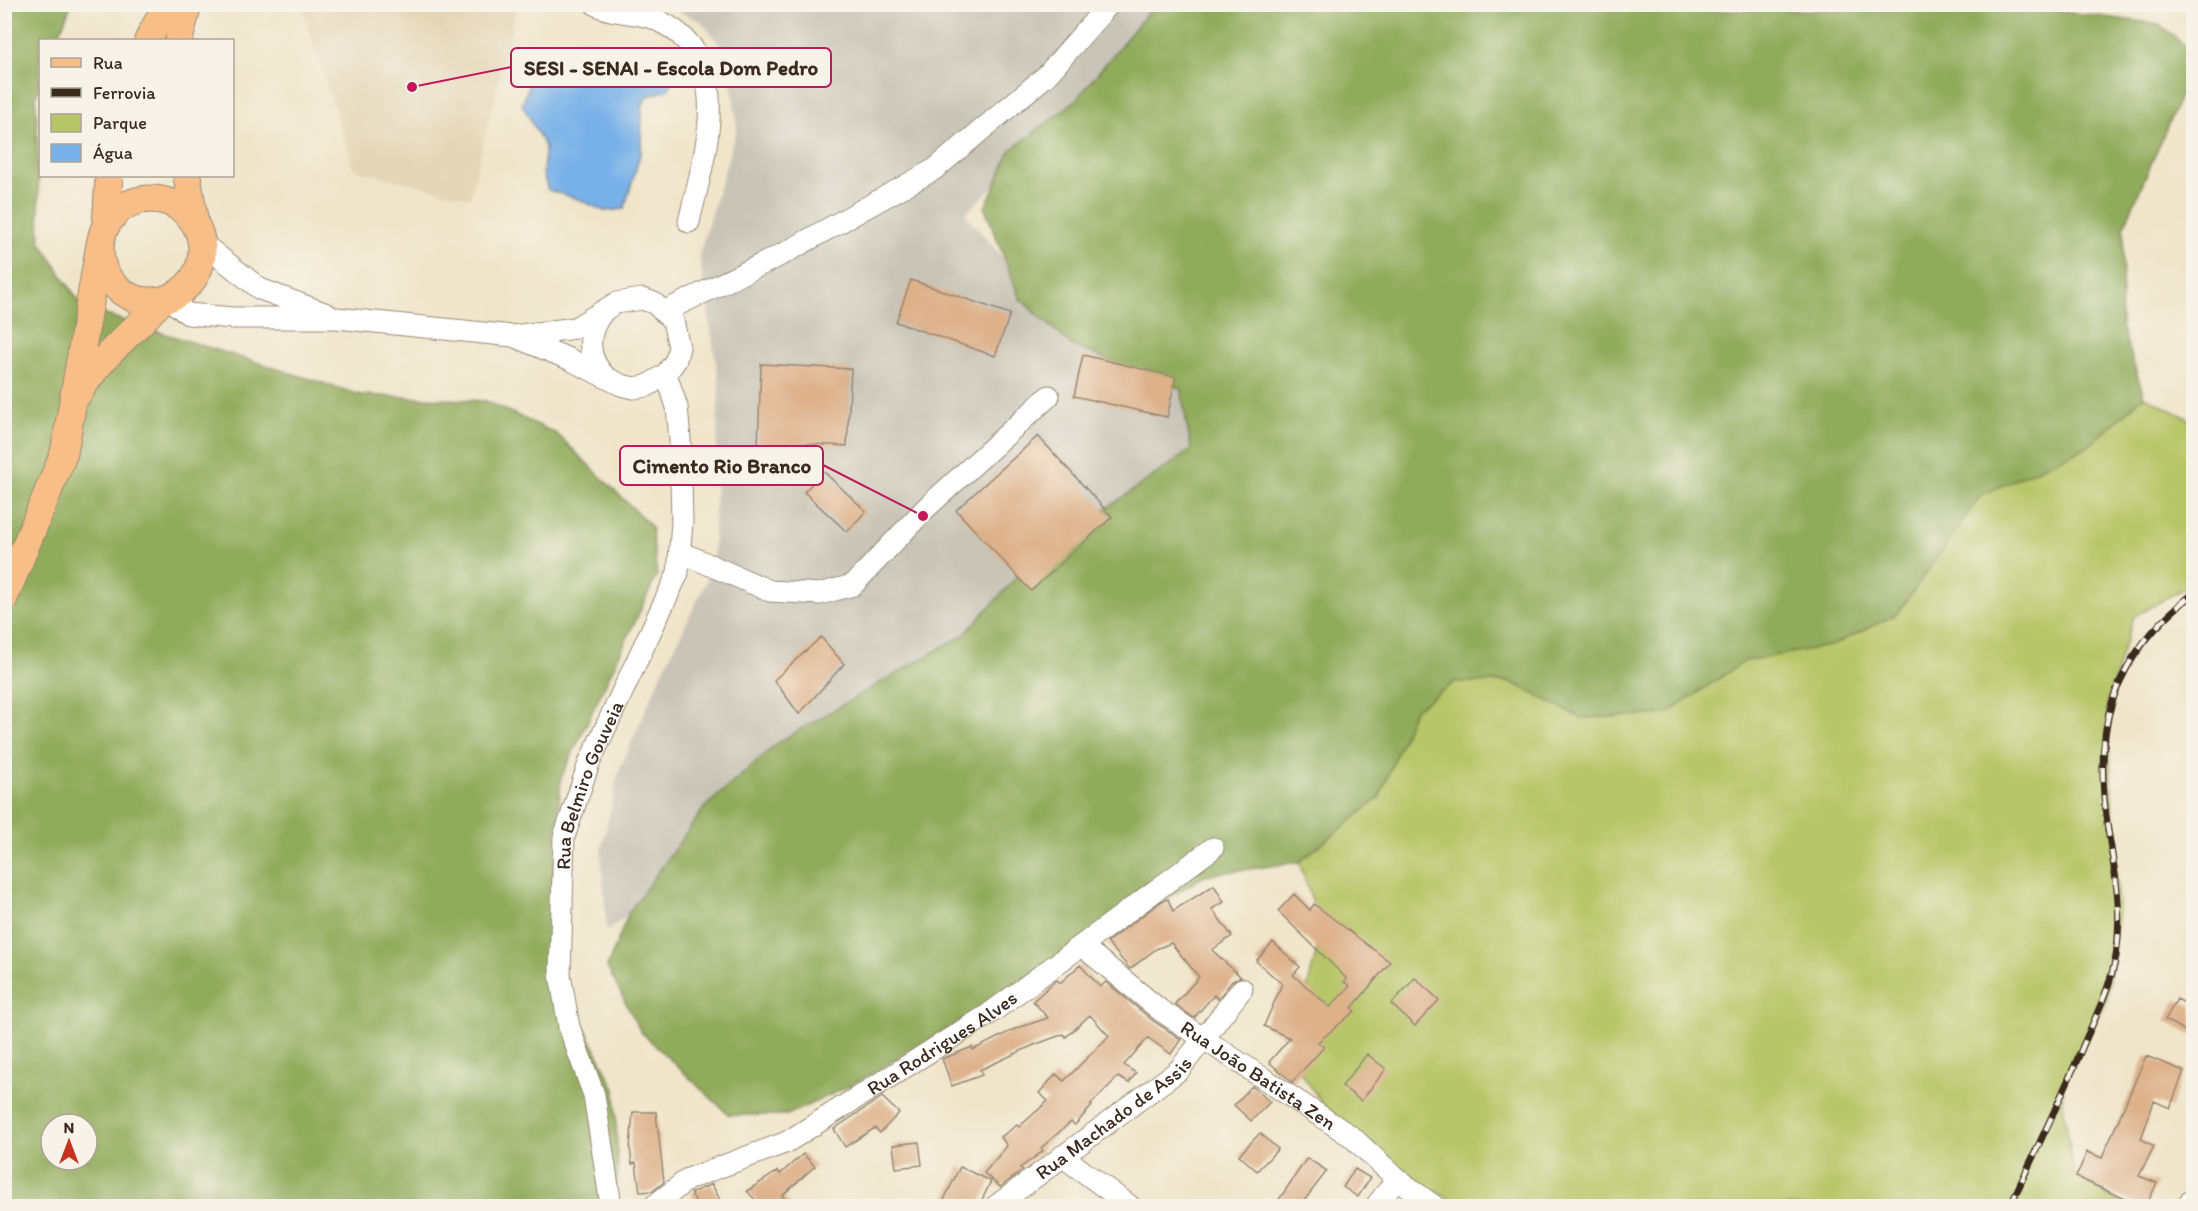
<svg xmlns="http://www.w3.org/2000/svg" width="2198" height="1211" viewBox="0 0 2198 1211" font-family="Itim,sans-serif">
<rect width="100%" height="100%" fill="#f7f3e8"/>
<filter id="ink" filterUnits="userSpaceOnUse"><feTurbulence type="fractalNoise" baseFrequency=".0167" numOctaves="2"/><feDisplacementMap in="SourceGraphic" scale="12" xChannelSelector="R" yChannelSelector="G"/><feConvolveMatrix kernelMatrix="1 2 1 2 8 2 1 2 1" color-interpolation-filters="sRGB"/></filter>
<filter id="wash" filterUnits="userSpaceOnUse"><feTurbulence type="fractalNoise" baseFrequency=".008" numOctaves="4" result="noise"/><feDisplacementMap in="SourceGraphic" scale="24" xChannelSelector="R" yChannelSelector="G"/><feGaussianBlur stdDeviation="1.35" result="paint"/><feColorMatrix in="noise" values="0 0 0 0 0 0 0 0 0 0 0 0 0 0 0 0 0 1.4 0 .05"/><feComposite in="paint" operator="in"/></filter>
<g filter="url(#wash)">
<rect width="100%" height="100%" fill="#f0e5ca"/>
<path fill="#e4d6b7" d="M301,5H517L470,198L354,170Z"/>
<path fill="#c8c4b8" d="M666,5H1179L965,214L1068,334L1293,389L607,931L601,852L619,771L660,677L713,568L719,381L699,255L737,128L728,55L702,22Z"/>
<path fill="#b7c668" stroke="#797843" stroke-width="1.5" d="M2144,396L2193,421V583L2133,617L2107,704L2118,909L2107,998L2061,1091L2074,1174L2125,1206H1460L1406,1173L1323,1105L1290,1056L1322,930L1299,862L1379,798L1414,710L1455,682H1511L1581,718L1666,714L1745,661L1833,645L1897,614L1981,495L2090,445Z"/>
<path fill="#91ab5c" stroke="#666a3d" stroke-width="1.5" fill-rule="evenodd" d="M1575,4L1616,11L2042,9L2159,24L2193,52V66L2124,227L2121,325L2144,396L2090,445L1981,495L1897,614L1833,645L1745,661L1666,714L1581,718L1511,682H1455L1414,710L1379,798L1299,862L1206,875L854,1084L787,1115H729L641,1032L607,967L629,912L705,807L780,741L965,634L1033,559L1191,450L1181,389L1073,346L1020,299L985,208L1010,151L1075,101L1154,5Z
M5,5H71L57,40H40V85L36,98L40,241L83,308L361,395L486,401L557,434L651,526L657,575L561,778L548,945L565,988L615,1089L618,1170L613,1206H5ZM51,1124H87V1160H51Z"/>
<path fill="#78b1e8" stroke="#5a6e83" stroke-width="1.5" d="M583,42H593L609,71C634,59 644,42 671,59L675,77L669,89L646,97L642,107L641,152L624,209L604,211L578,199L548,190L543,174L545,147L522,104C526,97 527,89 530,81C539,59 562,50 583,42Z"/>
<g id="blocks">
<path fill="#ddb18a" d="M911,280L1010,314L995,356L896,322Z
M1083,355L1176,377L1167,417L1074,396Z
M761,364L851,369L847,446L793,443L866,511L847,532L804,492L821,474L757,472Z
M1038,436L1112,517L1031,591L956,510Z
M821,637L844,664L799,714L774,680Z
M1214,885L1224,902L1212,909L1232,936L1212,950L1241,977L1232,981L1218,999L1214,995L1194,1018L1175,1004L1199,977L1171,943L1156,949L1130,969L1107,942L1162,901L1168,899L1173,911Z
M1294,894L1310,910L1314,904L1390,962L1352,1008L1355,1011L1318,1042L1324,1047L1292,1082L1269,1062L1290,1038L1264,1026L1282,984L1256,961L1273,942L1300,967L1293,975L1330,1007L1350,986L1344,982L1347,979L1278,911Z
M1080,965L1100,987L1106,982L1152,1020L1181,1039L1171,1054L1148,1038L1124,1065L1136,1073L1129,1083L1118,1077L1090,1105L1092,1106L1075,1125L1071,1122L1041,1148L1043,1151L1020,1168L1023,1170L1000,1187L984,1173L1007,1146L1001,1137L1017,1125L1019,1127L1048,1101L1039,1093L1056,1074L1064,1081L1109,1036L1090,1015L1066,1037L1064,1034L1034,1045L980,1070L982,1075L952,1086L942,1059L972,1047L973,1050L1015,1029L1048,1018L1033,1001L1054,982L1057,980L1060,983Z
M1415,978L1439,1000L1415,1026L1391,1004Z
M2177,999L2193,1007V1035L2165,1020Z
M1367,1054L1386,1069L1361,1101L1342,1086Z
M2146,1056L2184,1071L2170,1108L2154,1101L2141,1139L2154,1146L2139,1176L2157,1183L2146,1206H2141L2076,1177L2087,1152L2102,1158Z
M1252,1086L1270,1102L1251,1121L1234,1105Z
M882,1097L899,1113L880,1133L875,1128L845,1147L834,1129Z
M633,1112H656L664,1182L653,1191L640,1192L636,1163L632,1164L630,1148Z
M1260,1133L1278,1149L1257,1171L1239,1155Z
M919,1142L922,1165L896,1168L893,1145Z
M803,1154L815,1166L782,1196L792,1206H761L747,1191L778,1171L780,1174Z
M1307,1158L1327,1171L1300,1206H1287L1278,1201Z
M960,1167L991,1181L979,1206H941Z
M1355,1169L1370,1178L1358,1197L1343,1187Z
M712,1184L723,1206H698L691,1193Z"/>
</g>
</g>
<g filter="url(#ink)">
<use href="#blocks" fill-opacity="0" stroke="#968874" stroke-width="1.5"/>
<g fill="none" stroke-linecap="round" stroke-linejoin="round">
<g stroke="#968874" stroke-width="23">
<g id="minor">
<path d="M595,4C614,15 638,11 657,20C739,58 704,155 689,222"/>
<path d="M202,243L260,289L327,314"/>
<path d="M167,298L188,314L233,318H336L513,336L575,328L616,303L642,299L654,303L673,321L679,347L676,360L666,374L647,386L634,388L621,385L569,359L513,336"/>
<path d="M665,311L783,254L935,169L1047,75L1109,4"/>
<path d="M603,312C586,333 586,358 606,377"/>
<path d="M680,552L770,591L820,594L853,585L926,508L1049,396"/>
<path id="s1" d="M1082,946L1160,1010L1352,1137L1397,1179L1434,1206"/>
<path d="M1062,1156L1130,1206"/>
<path id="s2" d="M611,1206L594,1095L569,1027L560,974L564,837L589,763L678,573L682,522L680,439L677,407L666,374"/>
<path id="s3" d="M654,1206L688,1179L787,1142L989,1014L1213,848"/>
<path id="s4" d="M996,1206L1179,1070L1242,989"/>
<path d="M1376,1206L1397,1179"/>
<path d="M2186,1206L2194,1198"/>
</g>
</g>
<g stroke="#968874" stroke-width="29">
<path id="major" d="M148,40L167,4
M179,40L188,4
M187,176L195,224
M100 250a51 51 0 1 1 102 0a51 51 0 1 1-102 0Z
M106,226L109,176
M78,394C103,353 132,334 162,300
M4,598L64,453L100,244"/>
</g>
<use href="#minor" stroke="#fff" stroke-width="21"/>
<use href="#major" stroke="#f7be87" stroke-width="27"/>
<g stroke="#3b2a1e" stroke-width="7">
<path id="rail" d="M2010,1206C2035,1152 2062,1097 2085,1041C2097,1014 2111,985 2116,956C2123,912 2115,873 2108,830C2092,727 2110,659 2194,593"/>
</g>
<use href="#rail" stroke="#f7f3e8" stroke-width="4.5" stroke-dasharray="14" stroke-linecap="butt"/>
</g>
</g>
<g text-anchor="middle" stroke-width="4.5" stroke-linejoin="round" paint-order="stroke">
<g font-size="20" fill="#3b2a1e" stroke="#f7f3e8">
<text dy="7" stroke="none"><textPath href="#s2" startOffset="432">Rua Belmiro Gouveia</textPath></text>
<text dy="7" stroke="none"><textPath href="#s3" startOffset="333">Rua Rodrigues Alves</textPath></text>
<text dy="7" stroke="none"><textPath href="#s1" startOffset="219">Rua João Batista Zen</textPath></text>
<text dy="7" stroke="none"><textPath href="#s4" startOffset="147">Rua Machado de Assis</textPath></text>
</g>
</g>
<path fill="none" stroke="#c2185b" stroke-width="2" d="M412 87L511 67M923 516L823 465"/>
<g fill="#c2185b" stroke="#f7f3e8" stroke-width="2">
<circle cx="412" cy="87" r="6"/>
<circle cx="923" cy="516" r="6"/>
</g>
<g fill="#f7f3e8" stroke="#c2185b" stroke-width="2">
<rect x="511" y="48" width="320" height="39" rx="6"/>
<rect x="620" y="446" width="203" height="39" rx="6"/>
</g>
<g font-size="21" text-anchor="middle" font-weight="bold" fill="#3b2a1e">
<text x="671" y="75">SESI - SENAI - Escola Dom Pedro</text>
<text x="722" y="473">Cimento Rio Branco</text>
</g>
<rect width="2198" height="1211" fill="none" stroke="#f7f3e8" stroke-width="24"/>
<rect x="39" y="39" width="195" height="138" fill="#f7f3e8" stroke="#aca397" stroke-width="1.5"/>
<rect x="51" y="58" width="30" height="9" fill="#f7be87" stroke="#aca397" stroke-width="1.5"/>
<text x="93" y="69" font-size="18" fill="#3b2a1e">Rua</text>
<rect x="51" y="88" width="30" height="9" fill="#3b2a1e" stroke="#aca397" stroke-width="1.5"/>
<text x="93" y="99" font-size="18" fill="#3b2a1e">Ferrovia</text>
<rect x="51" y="114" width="30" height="18" fill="#b7c668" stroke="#aca397" stroke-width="1.5"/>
<text x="93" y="129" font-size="18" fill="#3b2a1e">Parque</text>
<rect x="51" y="144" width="30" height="18" fill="#78b1e8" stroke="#aca397" stroke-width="1.5"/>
<text x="93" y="159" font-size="18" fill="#3b2a1e">Água</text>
<g transform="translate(69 1142)"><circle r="28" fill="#f7f3e8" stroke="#aca397" stroke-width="1.5"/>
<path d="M0-4.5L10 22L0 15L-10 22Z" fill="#c8321e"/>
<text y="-9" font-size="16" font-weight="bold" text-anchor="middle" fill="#3b2a1e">N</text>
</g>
</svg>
